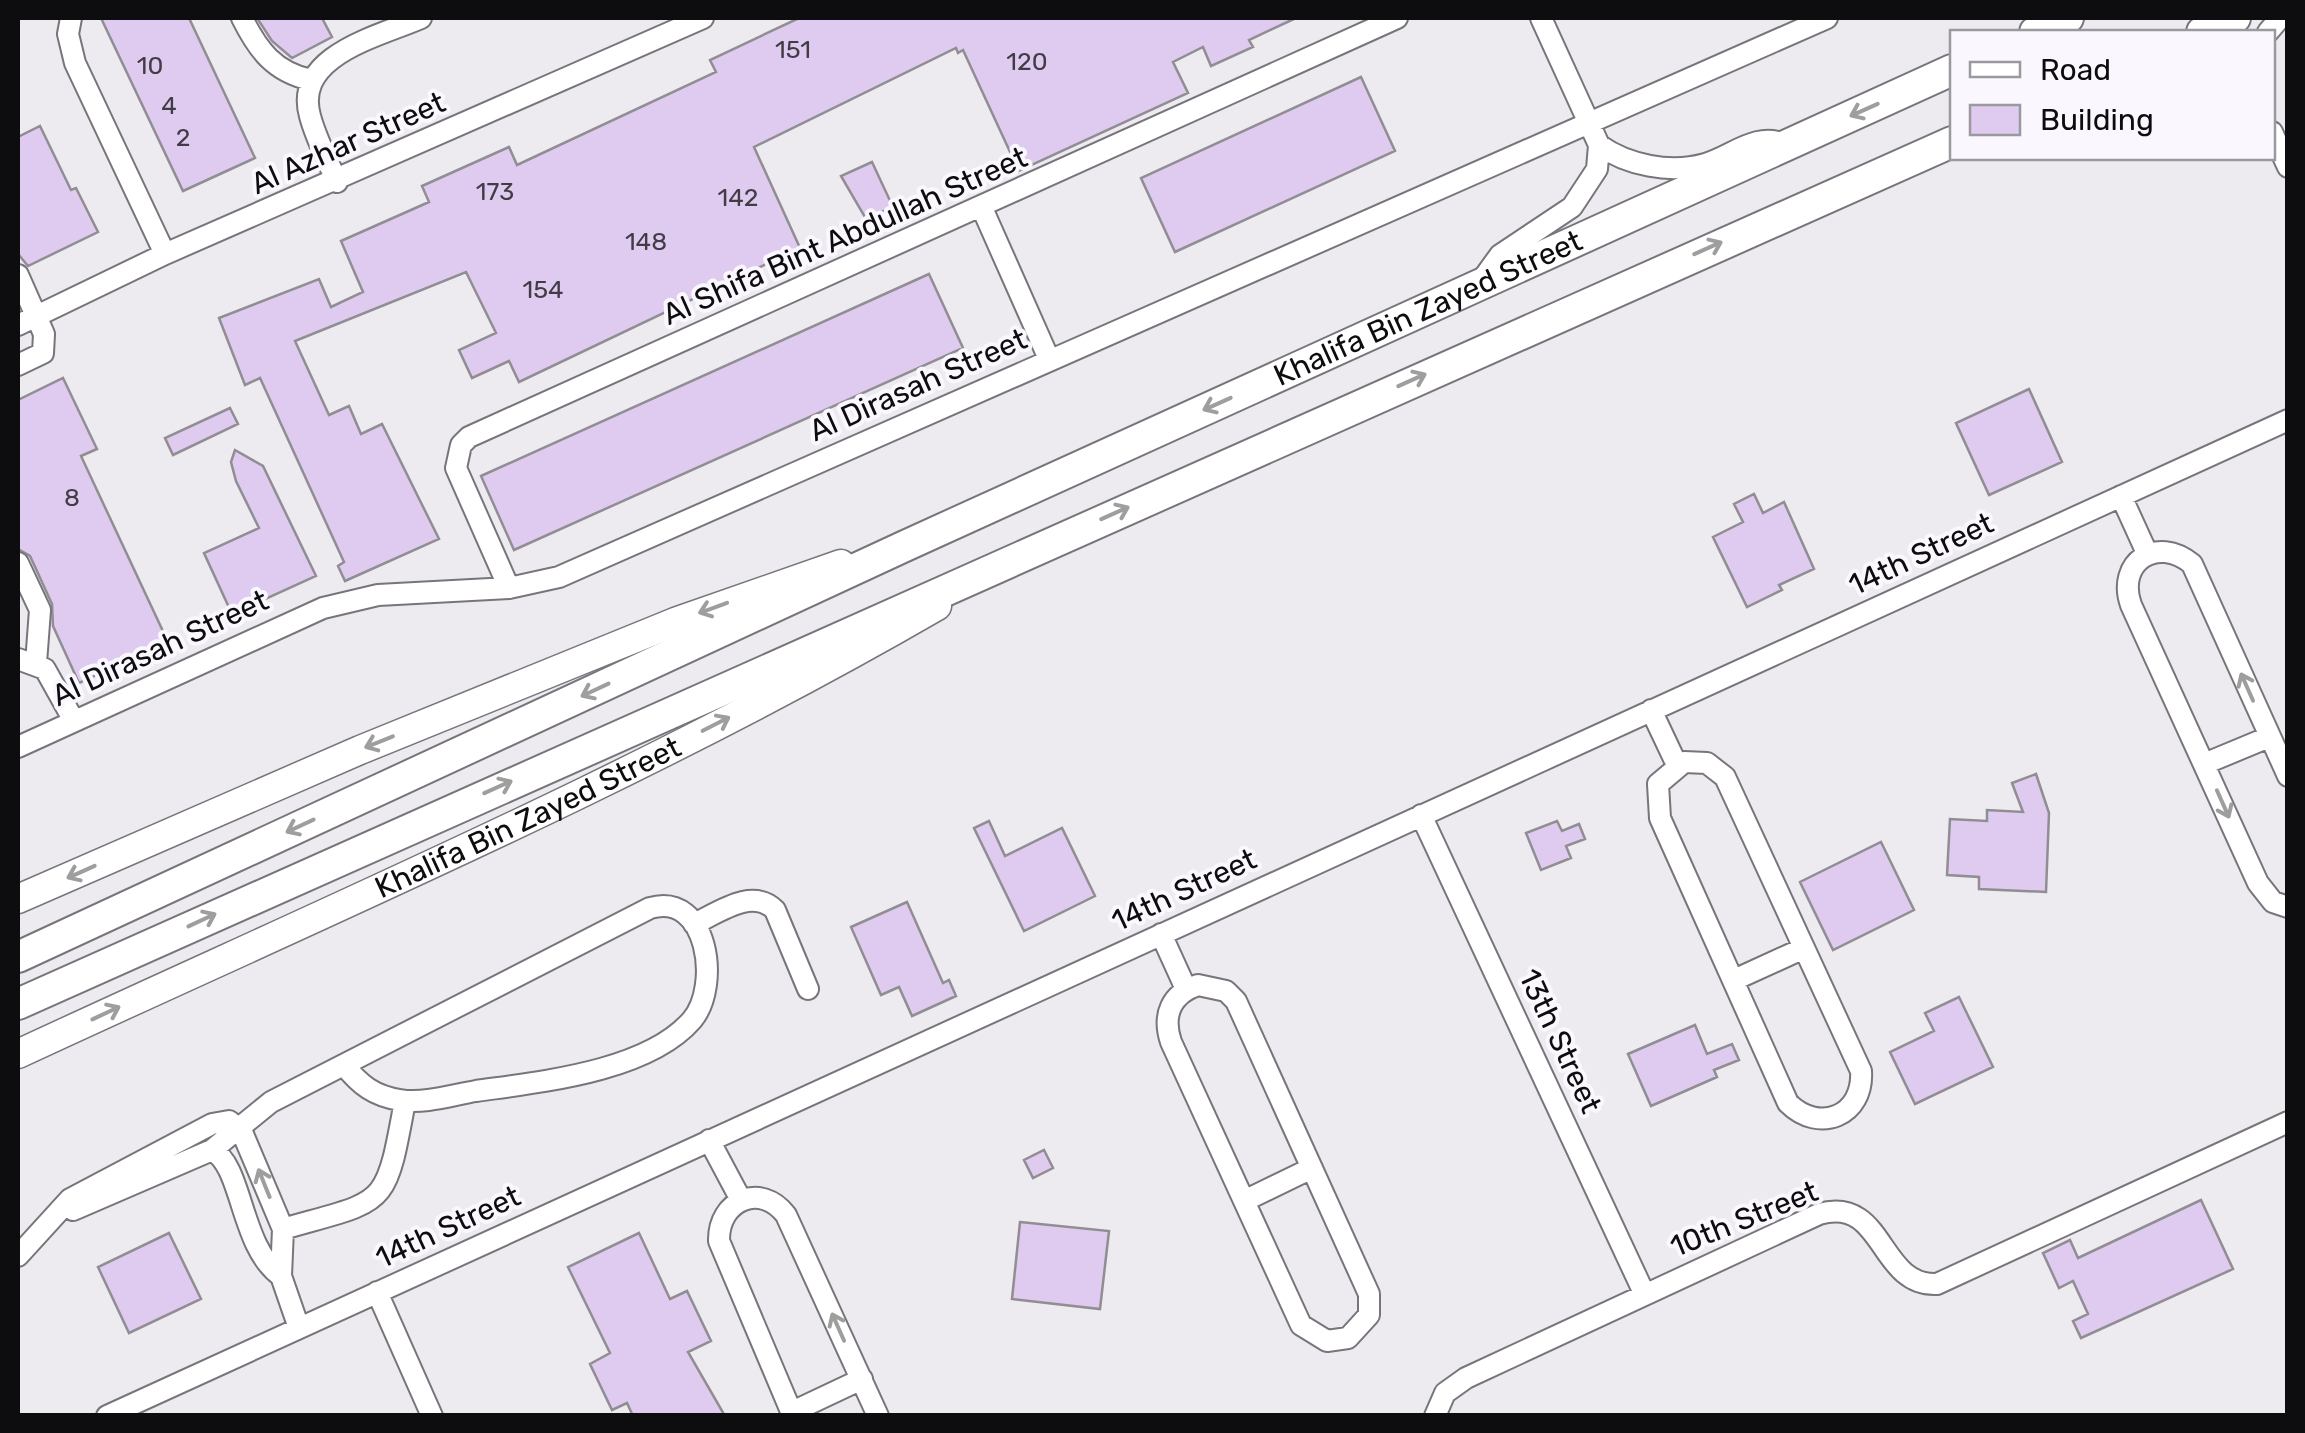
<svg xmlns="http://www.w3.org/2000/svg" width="2305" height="1433" viewBox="0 0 2305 1433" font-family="Rubik,sans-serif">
<rect width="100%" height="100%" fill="#edeaf0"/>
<path fill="#dfcbf0" stroke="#908d93" stroke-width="2.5" d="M101,18H189L255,158L183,191Z
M257,18H322L332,37L292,58L272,41Z
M799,18H1296L1249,40L1253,47L1211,66L1203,47L1173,62L1188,93L1010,175L1001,159L1011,154L963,50L958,53L956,48L754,147L800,248L519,382L509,361L472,378L459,350L496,333L466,272L295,341L329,415L349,406L361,434L382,424L439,539L345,581L338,566L344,562L260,378L245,385L219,318L319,279L331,307L363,292L341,241L429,202L422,186L509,147L517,165L716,72L710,60Z
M1361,77L1395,151L1175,252L1141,178Z
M40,126L71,190L76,188L98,232L28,266L18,254V137Z
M872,162L893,207L866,219L841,176Z
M929,274L963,348L514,550L481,476Z
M63,378L97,449L81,456L168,642L79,683L53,626L52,604L30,556L18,549V400Z
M2029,389L2062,462L1989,495L1956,423Z
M230,408L238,424L173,455L165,438Z
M235,450L263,466L316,576L232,614L204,553L259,528L236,481L231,462Z
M1754,494L1763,513L1784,502L1814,569L1779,585L1782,590L1747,607L1713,537L1743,522L1734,504Z
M2036,774L2049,813L2046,892L1979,889V877L1947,875L1950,819L1987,821V810L2023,812L2012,783Z
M989,821L1005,856L1062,828L1095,896L1024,931L974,828Z
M1557,821L1562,831L1579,824L1585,839L1566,846L1571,858L1541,870L1526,833Z
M1881,842L1914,910L1833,950L1800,882Z
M907,902L943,983L949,980L956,996L912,1016L899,987L881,995L851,927Z
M1959,997L1993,1067L1915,1104L1890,1052L1934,1031L1925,1013Z
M1695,1025L1707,1054L1732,1044L1739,1060L1714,1070L1717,1077L1651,1106L1628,1054Z
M1044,1150L1053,1168L1033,1178L1024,1160Z
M2201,1200L2233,1269L2081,1338L2073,1321L2088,1314L2073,1281L2059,1288L2043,1253L2070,1240L2078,1258Z
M1020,1222L1109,1231L1100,1309L1012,1299Z
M169,1233L201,1299L129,1333L98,1267Z
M639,1233L670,1299L687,1291L711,1341L688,1352L725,1416H633L627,1403L612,1410L590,1364L610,1353L568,1267Z"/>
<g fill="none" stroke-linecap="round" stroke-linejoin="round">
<g stroke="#77757b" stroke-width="24">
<path id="minor" d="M71,18L68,34L75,63L165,254
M242,18C258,50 274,72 311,80
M2268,32L2280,18
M2272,132L2288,167
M1599,145C1627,165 1670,174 1705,164C1733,156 1756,131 1786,145
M337,182C328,161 316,139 310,116C293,55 380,36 421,18
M982,208L1049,359
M18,275L44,334L43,353L18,365
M1479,284L1500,255L1572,207L1597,169L1599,145L1541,18
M18,325L165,254L703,18
M2121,496L2147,553
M18,563L40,610L36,663
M509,588L456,468L461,445L469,437L1397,18
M18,659L45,669L74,721
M1651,710L1677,765
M18,747L323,608L378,595L509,588L559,577L1827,18
M1684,762L1707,763L1725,777L1861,1071C1864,1116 1819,1134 1788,1103L1660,818L1658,784Z
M2204,764L2269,737
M2288,776L2192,564C2157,535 2116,562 2131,605L2258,883L2273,902L2288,907
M1421,815L1644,1293
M694,924C718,913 752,887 775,910L808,989
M1161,934L1186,989
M1734,980L1802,949
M1198,985L1226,991L1236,1001L1369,1294V1315L1348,1338L1327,1341L1301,1325L1171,1042C1162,1015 1171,994 1198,985Z
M709,1140L741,1200
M212,1150L271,1102L650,908C708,891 721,986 692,1020C647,1072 539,1082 476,1091C452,1095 425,1104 400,1100C374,1096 360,1085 344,1065
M1244,1201L1312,1168
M73,1210L212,1150C243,1166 240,1247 281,1276
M283,1229C387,1199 385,1211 405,1101
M18,1256L70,1199L212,1124L229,1121L242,1132L283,1229L281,1276L299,1328
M377,1292L432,1416
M792,1412L862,1379
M107,1416L2288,420
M793,1416L719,1241C718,1200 761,1182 786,1215L878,1416
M1435,1416L1445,1393L1466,1378L1819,1214C1885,1195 1878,1287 1937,1284L2288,1122"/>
</g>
<g stroke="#77757b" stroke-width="31">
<g id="major">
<path d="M18,899L360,750L675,622L841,564"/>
<path id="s1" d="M18,1054C326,911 642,777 937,606"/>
</g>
</g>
<g stroke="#77757b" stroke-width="34">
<g id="highway">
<path d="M2035,32L2068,18"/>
<path d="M2202,32L2235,18"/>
<path id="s2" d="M18,957L905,546L1952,70"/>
<path d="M18,1004L1952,142"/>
</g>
</g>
<use href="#minor" stroke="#fff" stroke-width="20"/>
<use href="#major" stroke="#fff" stroke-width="28"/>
<use href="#highway" stroke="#fff" stroke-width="30"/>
</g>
<defs><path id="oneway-shaft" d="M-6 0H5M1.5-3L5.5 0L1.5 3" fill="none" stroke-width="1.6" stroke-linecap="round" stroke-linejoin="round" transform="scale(2.5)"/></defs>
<g stroke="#9e9e9f">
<use href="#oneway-shaft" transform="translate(1864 110) rotate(156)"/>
<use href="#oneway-shaft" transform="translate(1708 248) rotate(-24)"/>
<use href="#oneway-shaft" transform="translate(1412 380) rotate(-24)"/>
<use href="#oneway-shaft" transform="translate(1217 404) rotate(156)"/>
<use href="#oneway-shaft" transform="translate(1115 513) rotate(-24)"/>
<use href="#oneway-shaft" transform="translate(713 608) rotate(160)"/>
<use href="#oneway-shaft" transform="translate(2247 687) rotate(-114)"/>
<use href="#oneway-shaft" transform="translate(595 690) rotate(155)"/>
<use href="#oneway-shaft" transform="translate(716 724) rotate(-27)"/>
<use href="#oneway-shaft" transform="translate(379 742) rotate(158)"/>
<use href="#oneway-shaft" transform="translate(498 787) rotate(-24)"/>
<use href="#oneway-shaft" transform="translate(2223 804) rotate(66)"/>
<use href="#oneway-shaft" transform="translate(300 826) rotate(155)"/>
<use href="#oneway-shaft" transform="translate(81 872) rotate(156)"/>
<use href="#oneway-shaft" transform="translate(202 920) rotate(-25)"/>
<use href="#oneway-shaft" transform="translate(106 1013) rotate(-25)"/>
<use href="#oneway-shaft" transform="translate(264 1183) rotate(-112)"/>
<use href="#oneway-shaft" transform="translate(838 1327) rotate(-114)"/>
</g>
<g text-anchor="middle" stroke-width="8" stroke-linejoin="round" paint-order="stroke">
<g font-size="25" fill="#423c46">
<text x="793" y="58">151</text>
<text x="1027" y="70">120</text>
<text x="150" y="74">10</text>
<text x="169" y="114">4</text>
<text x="183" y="146">2</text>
<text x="495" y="200">173</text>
<text x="738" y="206">142</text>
<text x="646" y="250">148</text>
<text x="543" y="298">154</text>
<text x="72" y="506">8</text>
</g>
<g font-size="30" fill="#0d0c0e" stroke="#faf7fe">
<text transform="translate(348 143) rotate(-24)" y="10">Al Azhar Street</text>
<text transform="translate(845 236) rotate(-24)" y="10">Al Shifa Bint Abdullah Street</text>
<text dy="10" stroke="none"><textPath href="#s2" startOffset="1552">Khalifa Bin Zayed Street</textPath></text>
<text transform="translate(918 385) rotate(-24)" y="10">Al Dirasah Street</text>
<text transform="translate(1921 554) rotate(-25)" y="10">14th Street</text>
<text transform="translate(160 648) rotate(-25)" y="10">Al Dirasah Street</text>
<text dy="10" stroke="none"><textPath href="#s1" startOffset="562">Khalifa Bin Zayed Street</textPath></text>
<text transform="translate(1184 890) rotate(-25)" y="10">14th Street</text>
<text transform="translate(1560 1041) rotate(65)" y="10">13th Street</text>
<text transform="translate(1744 1219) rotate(-22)" y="10">10th Street</text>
<text transform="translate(448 1227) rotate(-25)" y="10">14th Street</text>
</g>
</g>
<rect width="2305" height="1433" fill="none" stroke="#0d0c0e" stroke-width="40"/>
<rect x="1950" y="30" width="325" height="130" fill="#faf7fe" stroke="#9b999e" stroke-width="2.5"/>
<rect x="1970" y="62" width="50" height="15" fill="#ffffff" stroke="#9b999e" stroke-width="2.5"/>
<text x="2040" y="80" font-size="30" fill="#0d0c0e">Road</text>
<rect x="1970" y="105" width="50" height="30" fill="#dfcbf0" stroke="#9b999e" stroke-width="2.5"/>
<text x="2040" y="130" font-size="30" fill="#0d0c0e">Building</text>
</svg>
